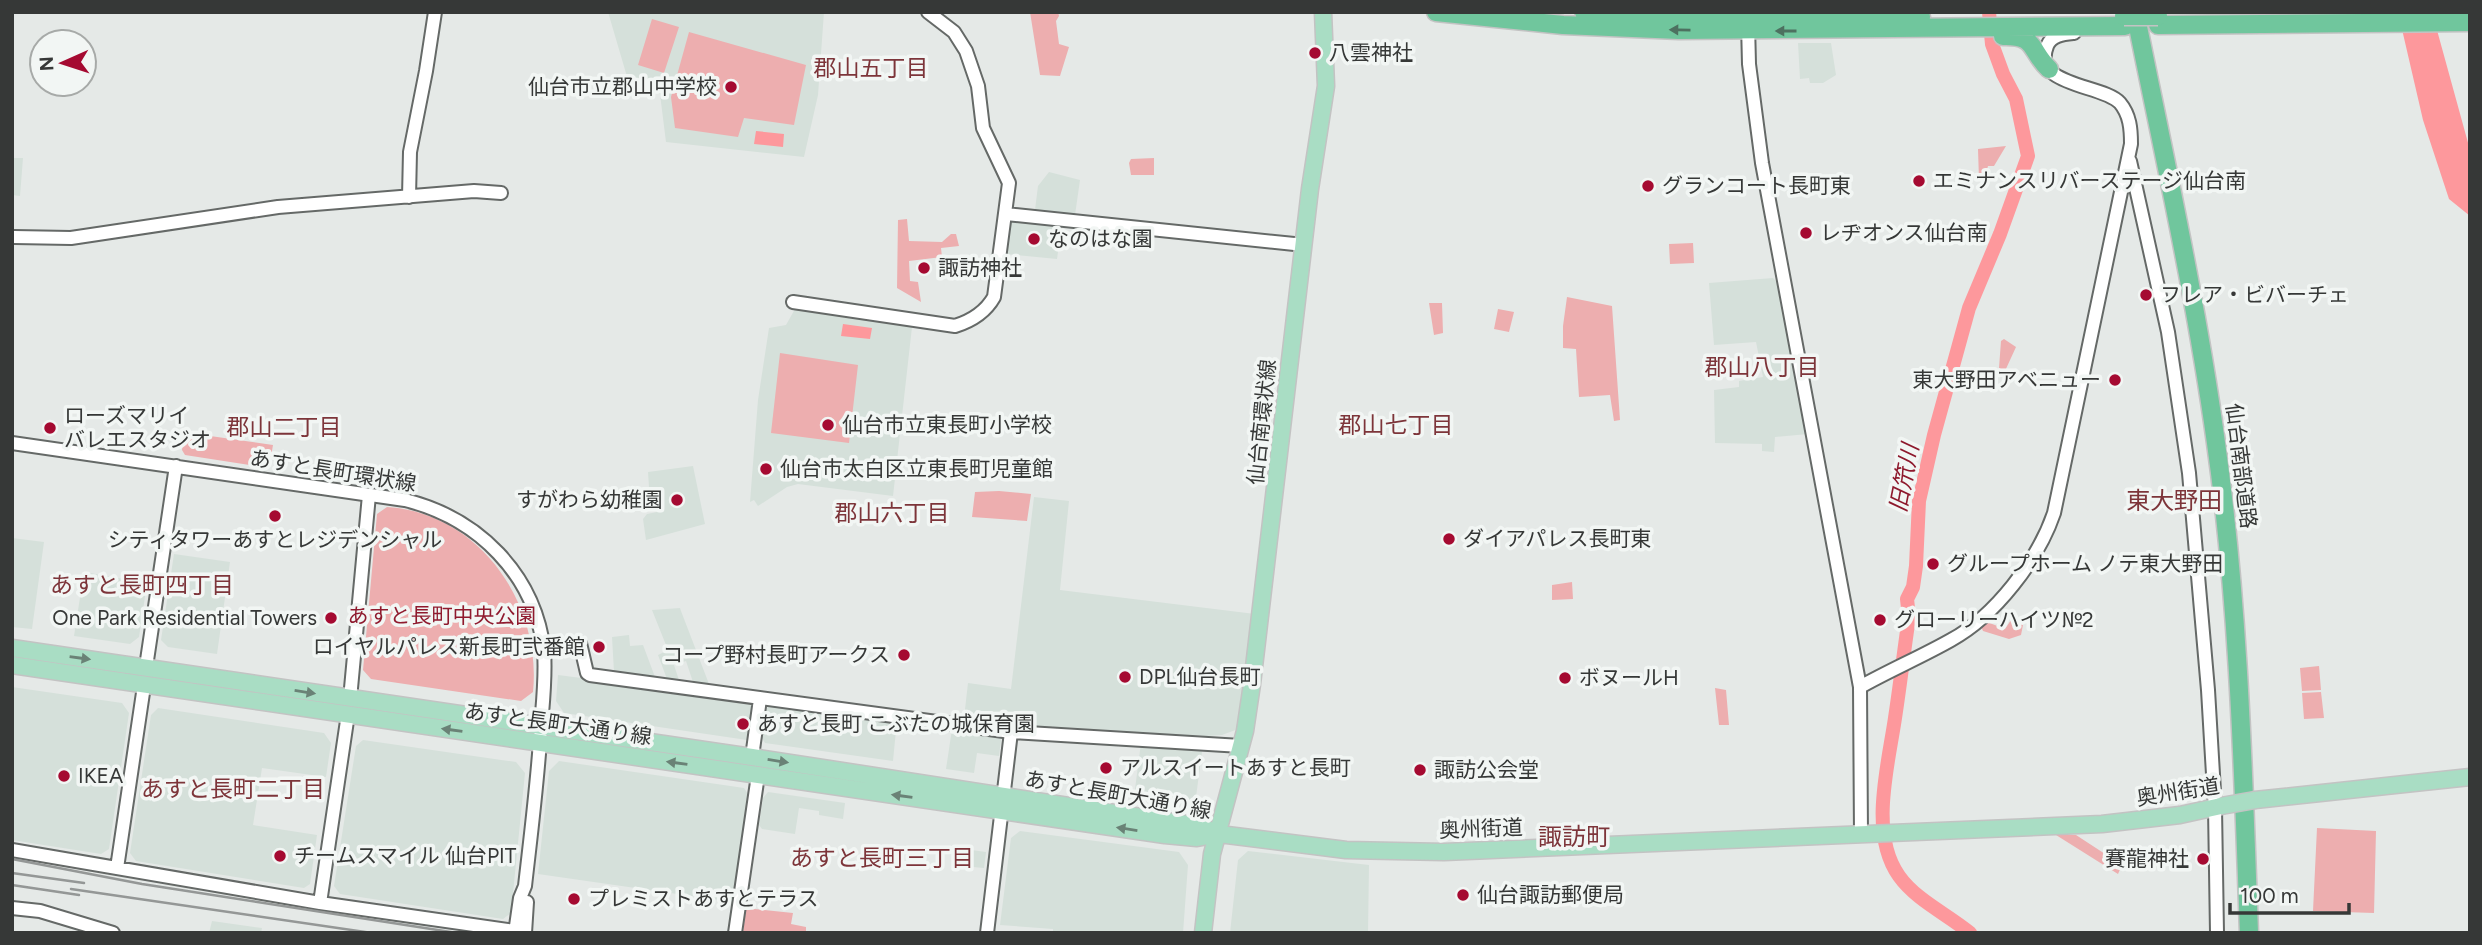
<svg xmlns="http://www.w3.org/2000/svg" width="2482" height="945" viewBox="0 0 2482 945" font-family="Figtree,'Noto Sans JP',sans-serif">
<rect width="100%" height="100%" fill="#e5e9e7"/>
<path fill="#d5e0da" d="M608,12H824L818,95L804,157L666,142L660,94L628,80Z
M1798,43H1831L1836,75L1823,83H1810L1809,78L1800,79Z
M12,158H23L20,196L12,195Z
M1049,172L1080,180L1075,215L1035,210L1038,186Z
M1010,219L1062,224L1057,259L1006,254Z
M1773,278L1779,284L1808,434L1775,437L1774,452L1762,451V444L1715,443L1714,390L1739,387V381L1763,377L1756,342L1714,345L1709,283Z
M795,309L912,327L893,496L798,484L787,487L758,506L754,500L750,502L758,400L769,328L786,325Z
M693,466L705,524L646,540L643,519L647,514L657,512L653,487H649L648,472Z
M1034,497L1069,501L1060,590L1255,614L1238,729L1222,735L1205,736L1019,726L964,718L968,683L1011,689Z
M12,538L44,542L32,629L12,627Z
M174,554L230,562L217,654L168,647L161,640Z
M84,572L147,583L139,637L130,644L74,636Z
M680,608L681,611L709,684L693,682L686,661L674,665L679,680L667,679L658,655L668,650L652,610Z
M629,635L630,646L643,645L655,677L614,672L612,637Z
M558,675L753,700L755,704L751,737L747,740L564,713L556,701Z
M12,687L122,703L129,713L109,849L101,854L12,840Z
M770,705L897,720L893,761L765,743L762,738L765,710Z
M158,708L324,733L331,743L326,777L262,768L253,825L317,835L310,884L304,888L136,861L130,853L151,715Z
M952,729L998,735L1001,740L999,756L977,753L974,773L946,769Z
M363,740L516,762L525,773L511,913L503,919L340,894L334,886L350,784L356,746Z
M1141,743L1199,748L1202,752L1196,797L1181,804L1134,797Z
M559,761L744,788L748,794L733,902L538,874L549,771Z
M768,792L845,803L843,819L819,815V811L799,808L795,834L762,829L759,825L763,798Z
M1020,831L1179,852L1188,865L1183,933H1053V929L1000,925L1011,838Z
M964,849L986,852L984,868L962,866Z
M1248,851L1369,865L1368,933H1230L1238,860Z
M212,921L262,928L261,933H209Z"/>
<path fill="#edaeaf" d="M1030,12H1058L1059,16L1056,21L1059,44L1069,47L1060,76L1040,75Z
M652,19L679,27L664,73L638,65Z
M689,32L806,65L794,125L744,118L738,137L675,128L671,97Z
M2006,146L1994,166H1988L1984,180H1979L1978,149Z
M1154,158V175H1131L1129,163L1131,159Z
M907,219L909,241L942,242L951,234H956L959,246L941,248L942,257L909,261L910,281L918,282L921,302L897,288L898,220Z
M1693,243L1694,263L1670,264L1669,244Z
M1567,297L1612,306L1620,420L1614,421L1610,395L1579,397L1576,349L1563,348V326Z
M1429,303H1442L1443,333L1434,335Z
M1498,309L1514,312L1509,332L1494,329Z
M2004,339L2016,347L2005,371L1999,368L2001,341Z
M780,353L858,365L849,443L771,433Z
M189,433L273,445L269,468L185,455L182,450L184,435Z
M999,491L1031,494L1027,521L972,517L975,492Z
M387,507C480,513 542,604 533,692L521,701L371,679L363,670L377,514Z
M1572,582L1573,599L1552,600V585Z
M2011,620L2023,625L2021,635L2009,639L1983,631L1981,626L1987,622L2005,629Z
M12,653L434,716L470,727L12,657Z
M2319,666L2321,690L2302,691L2300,668Z
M1715,688L1726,690L1729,725H1719Z
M2321,692L2324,718L2304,719L2302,693Z
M2317,828L2376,831L2374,913L2313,911Z
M2056,835H2076L2122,865L2118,874Z
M746,908L793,913L791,924L806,927V933H743Z"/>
<path fill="#fd989c" d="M2398,12H2432L2470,150V216L2449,199L2423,120Z
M756,131L784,134L783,147L754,144Z
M843,324L872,328L870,339L841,336Z"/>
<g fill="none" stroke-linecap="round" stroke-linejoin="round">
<path stroke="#fd989c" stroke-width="14" d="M1970,933C1947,914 1916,900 1899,876C1869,834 1888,766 1895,718C1900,685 1904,651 1909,617L1907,599L1913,587L1916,566L1919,501L1934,435L1969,308L2000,234L2028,156L2016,99L2003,74L1992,44L1989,12"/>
<g stroke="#656967" stroke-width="16">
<path id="minor" d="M1748,24L1749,64L1762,163L1860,687L1861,834
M2130,161L2168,332L2189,473L2208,690L2215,808L2217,933
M409,197L410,152L426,71L435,12
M1006,214L1304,245
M14,237L71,238L278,207L474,191L501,193
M793,302L955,326C971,321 985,313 994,297L1009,183L983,128L978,86L966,51L954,32L928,12
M12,443L405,500C478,518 535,574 544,651C546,676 543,701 541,726C538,779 531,833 525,886L520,898L515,933
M580,643L587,673L590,675L1011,732L1241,746
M146,667L176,466
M1860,687C1890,670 1921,657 1951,640C1995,616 2038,560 2054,513L2131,144C2131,129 2130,115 2120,103C2103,84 2031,87 2047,46C2051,35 2064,34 2074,33
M350,699L369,495
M752,757L760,699
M12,850L320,903L515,931
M117,868L144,686
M320,903L348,714
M12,908L40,911L113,933
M525,933L527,902
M735,933L758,775
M987,933L1011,732"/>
</g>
<g stroke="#c3c3c3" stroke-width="19">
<path id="major" d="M12,648L752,757L1199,826L1219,834L1346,850L1444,852L2102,824L2180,815L2221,806
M12,665L1165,835L1197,838L1219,834
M2255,800L2470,777
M1203,933L1212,854L1245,731L1252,684L1310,189L1326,86L1323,12"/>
</g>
<g stroke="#c3c3c3" stroke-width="21">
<path id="highway" d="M1436,12L1563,25L1679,30L2125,26
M1584,12L1748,17H1921
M2135,12C2164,156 2196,298 2216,443C2239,606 2243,769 2249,933
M2158,25L2470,22
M2003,36C2037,35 2029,50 2049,69"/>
</g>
<use href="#minor" stroke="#fff" stroke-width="12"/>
<use href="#major" stroke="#a9ddc4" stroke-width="16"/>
<use href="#highway" stroke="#70c69d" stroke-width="18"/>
<path stroke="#949796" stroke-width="2.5" d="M12,859L142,884L457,933
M12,873L84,883
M12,885L79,895
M71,889L372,933"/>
<g stroke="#c3c3c3" stroke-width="19" stroke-linecap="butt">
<path id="major-bridge" d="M2221,806L2255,800"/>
</g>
<g stroke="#c3c3c3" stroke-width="21" stroke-linecap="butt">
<path id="highway-bridge" d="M2124,16H2158"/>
</g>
<use href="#major-bridge" stroke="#a9ddc4" stroke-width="16"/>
<use href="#highway-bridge" stroke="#70c69d" stroke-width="18"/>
</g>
<defs><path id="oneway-solid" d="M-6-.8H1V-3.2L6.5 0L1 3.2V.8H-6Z" transform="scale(1.75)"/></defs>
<g fill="#4d7160">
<use href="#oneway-solid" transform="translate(1680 30) rotate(-179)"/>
<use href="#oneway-solid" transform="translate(1786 31) rotate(180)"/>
</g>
<g fill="#6a8276">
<use href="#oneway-solid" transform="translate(80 658) rotate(8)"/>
<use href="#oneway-solid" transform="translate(305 692) rotate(9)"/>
<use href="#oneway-solid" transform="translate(452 730) rotate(-172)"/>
<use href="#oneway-solid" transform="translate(778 761) rotate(9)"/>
<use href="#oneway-solid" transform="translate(677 763) rotate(-172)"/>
<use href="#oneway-solid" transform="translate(902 796) rotate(-172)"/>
<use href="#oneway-solid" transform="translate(1127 829) rotate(-171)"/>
</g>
<g fill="#a50a31" stroke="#f2f6f4" stroke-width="2.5">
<circle cx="1315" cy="53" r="7"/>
<circle cx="731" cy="87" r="7"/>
<circle cx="1919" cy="181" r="7"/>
<circle cx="1648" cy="186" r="7"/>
<circle cx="1806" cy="233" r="7"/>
<circle cx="1034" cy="239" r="7"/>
<circle cx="924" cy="268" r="7"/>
<circle cx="2146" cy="295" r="7"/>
<circle cx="2115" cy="380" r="7"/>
<circle cx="828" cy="425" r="7"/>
<circle cx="50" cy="428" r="7"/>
<circle cx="766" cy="469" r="7"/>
<circle cx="677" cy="500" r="7"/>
<circle cx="275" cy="516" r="7"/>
<circle cx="1449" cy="539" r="7"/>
<circle cx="1933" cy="564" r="7"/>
<circle cx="331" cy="618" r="7"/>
<circle cx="1880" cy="620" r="7"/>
<circle cx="599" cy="647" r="7"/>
<circle cx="904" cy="655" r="7"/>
<circle cx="1125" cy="677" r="7"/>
<circle cx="1565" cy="678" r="7"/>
<circle cx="743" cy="724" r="7"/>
<circle cx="1106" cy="768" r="7"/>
<circle cx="1420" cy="770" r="7"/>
<circle cx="64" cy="776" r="7"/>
<circle cx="280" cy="856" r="7"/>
<circle cx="2203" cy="859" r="7"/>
<circle cx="1463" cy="895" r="7"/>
<circle cx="574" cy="899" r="7"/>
</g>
<g text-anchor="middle" stroke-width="7" stroke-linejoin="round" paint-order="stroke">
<g font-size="21" fill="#363837" stroke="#f2f6f4" text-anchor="start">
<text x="1329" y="60">八雲神社</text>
<text x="717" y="94" text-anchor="end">仙台市立郡山中学校</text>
<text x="1933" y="188">エミナンスリバーステージ仙台南</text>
<text x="1662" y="193">グランコート長町東</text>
<text x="1820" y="240">レヂオンス仙台南</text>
<text x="1048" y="246">なのはな園</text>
<text x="938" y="275">諏訪神社</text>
<text x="2160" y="302">フレア・ビバーチェ</text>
<text x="2101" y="387" text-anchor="end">東大野田アベニュー</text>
<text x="64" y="423">ローズマリイ<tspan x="64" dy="24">バレエスタジオ</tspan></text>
<text x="842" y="432">仙台市立東長町小学校</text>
<text x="780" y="476">仙台市太白区立東長町児童館</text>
<text x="663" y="507" text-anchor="end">すがわら幼稚園</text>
<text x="1463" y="546">ダイアパレス長町東</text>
<text x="275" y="547" text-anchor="middle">シティタワーあすとレジデンシャル</text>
<text x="1947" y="571">グループホーム ノテ東大野田</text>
<text x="317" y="625" text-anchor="end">One Park Residential Towers</text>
<text x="1894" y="627">グローリーハイツ№2</text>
<text x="585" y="654" text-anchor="end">ロイヤルパレス新長町弐番館</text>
<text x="890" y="662" text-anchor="end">コープ野村長町アークス</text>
<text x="1139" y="684">DPL仙台長町</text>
<text x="1579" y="685">ボヌールH</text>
<text x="757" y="731">あすと長町 こぶたの城保育園</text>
<text x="1120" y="775">アルスイートあすと長町</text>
<text x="1434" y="777">諏訪公会堂</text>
<text x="78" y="783">IKEA</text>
<text x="294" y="863">チームスマイル 仙台PIT</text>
<text x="2189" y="866" text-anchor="end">賽龍神社</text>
<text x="1477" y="902">仙台諏訪郵便局</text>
<text x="588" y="906">プレミストあすとテラス</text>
</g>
<g font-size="21" fill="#363837" stroke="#f2f6f4">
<text transform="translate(1262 422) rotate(-84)" y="7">仙台南環状線</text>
<text transform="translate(2241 466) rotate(83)" y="7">仙台南部道路</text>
<text transform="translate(333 471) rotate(9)" y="7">あすと長町環状線</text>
<text transform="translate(558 724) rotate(8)" y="7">あすと長町大通り線</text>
<text transform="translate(2178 792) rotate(-9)" y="7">奥州街道</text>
<text transform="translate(1118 795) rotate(10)" y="7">あすと長町大通り線</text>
<text transform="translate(1481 829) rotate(-2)" y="7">奥州街道</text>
</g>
<g font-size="21" fill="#8f1a2e" stroke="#f2f6f4">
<text x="442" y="623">あすと長町中央公園</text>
</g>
<g font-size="23" fill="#7d353a" stroke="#f2f6f4">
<text x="871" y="76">郡山五丁目</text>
<text x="1762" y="375">郡山八丁目</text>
<text x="1396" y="433">郡山七丁目</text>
<text x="284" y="435">郡山二丁目</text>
<text x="892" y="521">郡山六丁目</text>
<text x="142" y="593">あすと長町四丁目</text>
<text x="233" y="797">あすと長町二丁目</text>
<text x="882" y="866">あすと長町三丁目</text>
</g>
<g font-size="23" font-style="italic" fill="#8e192d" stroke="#f2f6f4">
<text transform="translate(1904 478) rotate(-79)" y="8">旧笊川</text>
</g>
<g font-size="24" fill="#7d353a" stroke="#f2f6f4">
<text x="2174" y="509">東大野田</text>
<text x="1574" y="845">諏訪町</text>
</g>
</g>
<rect width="2482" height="945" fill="none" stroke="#363837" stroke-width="28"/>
<g transform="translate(63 63) rotate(267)"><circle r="33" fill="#f2f6f4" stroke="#a7aaa8" stroke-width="2"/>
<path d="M0-5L12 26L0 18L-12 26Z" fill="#a50a31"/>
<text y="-10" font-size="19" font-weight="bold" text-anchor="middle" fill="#363837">N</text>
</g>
<path d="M2230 903v10h119v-10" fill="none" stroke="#363837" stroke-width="3.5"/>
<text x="2240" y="903" font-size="21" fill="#363837" stroke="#f2f6f4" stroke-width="5" paint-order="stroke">100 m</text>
</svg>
